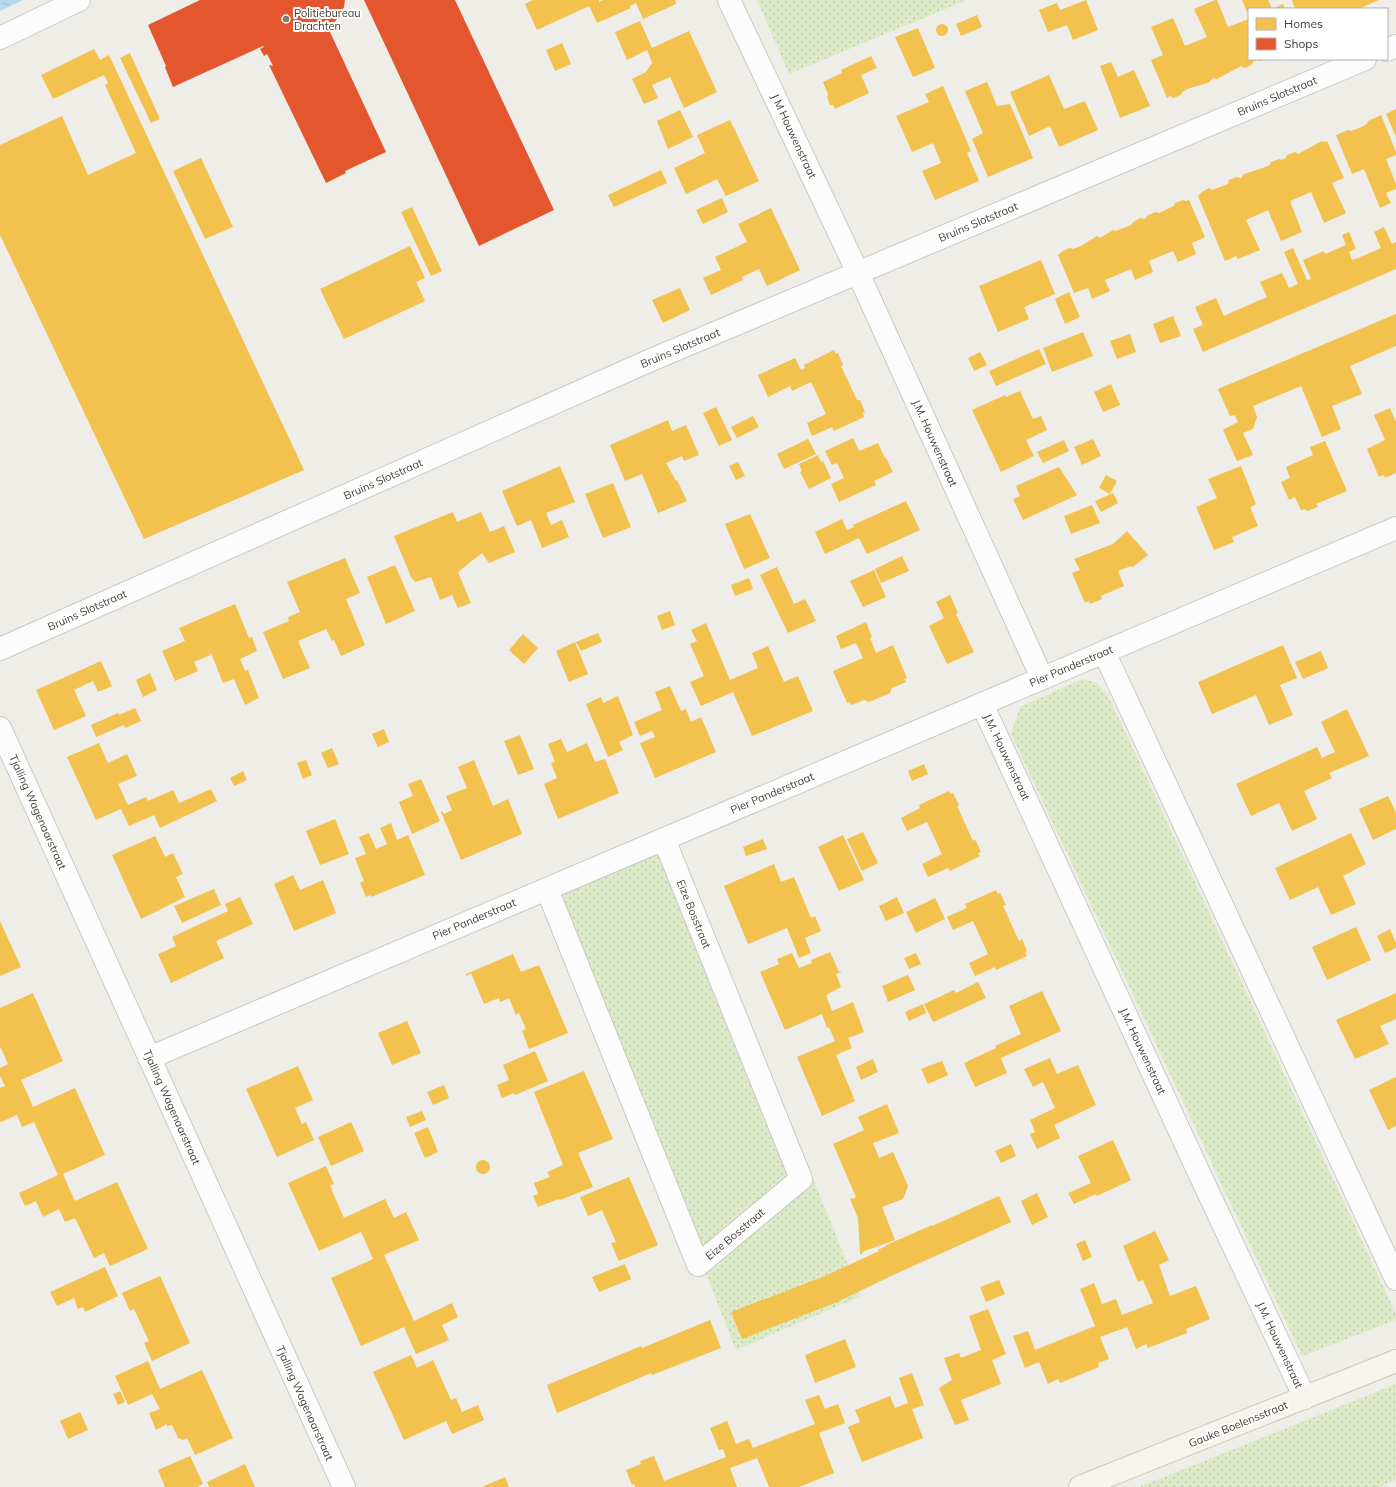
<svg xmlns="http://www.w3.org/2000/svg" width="1396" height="1487" viewBox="0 0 1396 1487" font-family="Mulish,sans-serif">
<defs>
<pattern id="grass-dots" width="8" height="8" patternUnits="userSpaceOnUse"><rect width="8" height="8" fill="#dceac7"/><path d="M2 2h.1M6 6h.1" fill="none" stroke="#becaac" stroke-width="1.8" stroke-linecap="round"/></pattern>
<pattern id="water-ripples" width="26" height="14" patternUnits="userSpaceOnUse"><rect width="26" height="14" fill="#b7d9ee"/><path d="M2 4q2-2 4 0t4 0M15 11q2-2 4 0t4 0" fill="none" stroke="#9fbbcd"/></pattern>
</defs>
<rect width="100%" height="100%" fill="#eeede8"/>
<path fill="url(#grass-dots)" d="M757,0H967L789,74Z
M1082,679L1097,683L1109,697L1396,1314V1320L1302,1356L1011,734L1020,707Z
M676,843L861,1296L736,1350L555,892Z
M1396,1384V1480L1378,1487H1139Z"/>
<path fill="url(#water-ripples)" d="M0,0H23L0,11Z"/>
<path fill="#f2c14e" d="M533,0H599V2L603,0H675L676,4L643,19L636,3L630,6L631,8L597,23L589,6L537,30L525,4Z
M1086,0L1098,30L1073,40L1067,25L1048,32L1039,10L1057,3L1060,10Z
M1215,0H1217L1228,27L1249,19V59H1265L1260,61L1257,60L1253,62L1252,65L1244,68L1241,66L1217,79L1214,78L1212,79L1208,83L1190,88L1182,92L1181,95L1173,98L1170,96L1167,98L1151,60L1163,55L1151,27L1173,18L1185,46L1207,37L1194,9Z
M1242,0H1268L1272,9L1283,4L1285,9H1249V16Z
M1292,0H1379L1363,7L1362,9H1295Z
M977,15L982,27L961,36L956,24Z
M640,21L652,48L689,31L717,92L684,108L670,77L652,85L658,98L644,104L632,79L646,72L652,63L647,50L627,60L615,32Z
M936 30a6 6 0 1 1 12 0a6 6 0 1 1-12 0Z
M918,28L935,68L913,77L895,37Z
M562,43L571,64L555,71L546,50Z
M94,49L100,60L109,55L304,470L144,539L0,235V145L62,116L88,175L136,153L105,85L108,83L104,75L53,99L41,75Z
M130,53L160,119L151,123L120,58Z
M871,56L877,68L861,75L869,93L835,109L833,105H830L827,97L828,94L823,82L842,73L841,70Z
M1111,62L1118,77L1134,70L1150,106L1120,118L1100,66Z
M1049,75L1064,109L1085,101L1098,130L1059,147L1050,126L1029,136L1010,92Z
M987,82L997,106L1010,104L1033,158L988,177L972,139L983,133L965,91Z
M943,86L971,151L967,153L979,181L935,200L922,171L941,163L933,143L912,152L896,116L929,102L925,94Z
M1396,109V137L1386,114Z
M680,110L693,137L668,149L657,121Z
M1381,115L1396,152V155L1386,159L1396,184V189L1386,193L1391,203L1380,208L1364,169L1352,174L1336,135L1348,130L1351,131L1359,128L1367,124L1368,121Z
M730,120L759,181L726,196L717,179L686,194L674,168L705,153L697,135Z
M1322,141L1325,142L1327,141L1344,178L1332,183L1346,213L1324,223L1311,192L1290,201L1302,232L1281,241L1268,210L1246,220L1260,250L1238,259L1236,256L1225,261L1198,196L1202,192L1209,188L1212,190L1228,184L1229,180L1236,177L1241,178L1244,174L1263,168L1270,165L1271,162L1279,159L1282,160L1286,158L1287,155L1295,152L1298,154Z
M201,158L233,227L205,239L173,171Z
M661,170L667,183L614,207L608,195Z
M722,198L728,212L703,224L696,210Z
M1183,200L1186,201L1189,200L1205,237L1192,243L1196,254L1178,262L1173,251L1149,261L1153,272L1135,280L1131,269L1105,280L1110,291L1092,299L1088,288L1074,293L1058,255L1063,251L1070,248L1073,249L1081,246L1097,236L1100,238L1113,230L1116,231L1131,225L1133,222L1140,218L1145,219L1148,215L1156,212L1159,213L1174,206L1175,203Z
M412,207L442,271L431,276L401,212Z
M771,208L800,270L767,286L759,269L742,277L743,280L711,295L703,278L721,270L715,257L747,242L738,224Z
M1384,227L1392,244L1396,242V269L1203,352L1193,329L1203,325L1195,307L1216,298L1224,316L1228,314L1267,297L1260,282L1282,273L1289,288L1298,284L1284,252L1293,248L1307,280L1311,279L1303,260L1324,251L1325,254L1346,245L1342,235L1349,232L1356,249L1349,252L1352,260L1358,258L1381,248L1374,232Z
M410,246L425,278L416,282L425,301L344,339L320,289Z
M1041,260L1055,294L1024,307L1029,319L998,332L979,286Z
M680,288L690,310L663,323L652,300Z
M1069,292L1080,317L1065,324L1055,299Z
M1396,314V346L1350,366L1362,394L1332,406L1341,429L1322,437L1301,386L1253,406L1257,417L1253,429L1243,433L1253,455L1237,461L1223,430L1238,422L1235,415L1230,416L1218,389Z
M1173,316L1181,336L1160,343L1153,324Z
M1083,332L1093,356L1052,372L1043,348Z
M1130,334L1136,352L1117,359L1110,341Z
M1039,349L1046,364L996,386L989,371Z
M834,350L836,354L838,353L843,365L841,366L857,400H860L865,412L863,413L864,417L834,431L832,427L812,436L807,423L826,414L811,382L792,391L790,386L768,397L758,375L795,358L801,370L805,368L804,365Z
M980,352L987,365L974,371L968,358Z
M1111,384L1120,405L1103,412L1094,392Z
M1020,391L1033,419L1041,416L1047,430L1026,440L1034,456L1001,472L972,410L1005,395L1006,397Z
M716,407L732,440L719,446L703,413Z
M1390,408L1396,422V473L1385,478L1384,475L1379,477L1367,449L1385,440L1374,415Z
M753,416L759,427L737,438L731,427Z
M668,420L672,431L686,425L699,455L684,461L682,456L666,463L676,481L677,480L687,501L658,513L642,474L625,481L610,445Z
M853,438L859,451L878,443L885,458H886L893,472L874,481L876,485L839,502L831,484L844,478L837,463L832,465L825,451Z
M808,439L816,454L784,469L777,454Z
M1093,439L1101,456L1082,465L1074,447Z
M1064,440L1069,451L1043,463L1037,452Z
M1325,441L1347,491L1316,504L1318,507L1307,511L1305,509L1301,510L1295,497L1289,500L1281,482L1290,478L1286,467L1313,455L1310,447Z
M818,455L821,462L823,461L831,478L809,489L800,472L802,471L799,464Z
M738,462L745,476L736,480L729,466Z
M560,466L575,502L546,513L551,525L562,520L569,537L542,548L531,520L517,526L502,491Z
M1241,466L1256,504L1250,507L1258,526L1232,537L1234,542L1214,550L1196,507L1217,498L1208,479Z
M1059,467L1077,495L1023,520L1013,499L1020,496L1016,486Z
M1106,475L1117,481L1110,494L1099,488Z
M613,483L631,527L603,538L585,494Z
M1113,493L1118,503L1101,512L1095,501Z
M906,501L920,530L867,554L859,538L825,554L815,532L842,519L847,530L854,527L853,525Z
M1092,505L1100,523L1071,534L1064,516Z
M453,512L457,522L481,512L490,532L504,526L515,552L489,563L482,553L458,572L471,603L458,608L452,595L440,600L431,577L415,582L411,577L394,536Z
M750,514L770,558L744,569L725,524Z
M1127,531L1148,555L1133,567L1131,566L1118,571L1124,586L1101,596L1102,599L1090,604L1089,601L1085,603L1072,573L1080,570L1074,559L1113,544Z
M902,556L909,571L881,583L875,569Z
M345,558L360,593L346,599L365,645L341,656L334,640L332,641L326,629L298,641L310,668L283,679L263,632L289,621L288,617L300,612L287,582Z
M395,565L415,611L386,624L367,577Z
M777,567L794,604L805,599L816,621L788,633L760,575Z
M874,570L886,597L863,607L850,581Z
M749,578L753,589L735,596L731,585Z
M950,595L958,613L956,614L974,652L947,664L929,626L944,618L936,602Z
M235,604L249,638L252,637L257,651L240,659L245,671L248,670L259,698L245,705L234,679L223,683L211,653H210V655L194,662L198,671L175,681L162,651L185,641L179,628Z
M670,611L675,625L662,630L657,616Z
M866,622L872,637L870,638L876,653L893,645L907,678L904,679L906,682L892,688L890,693L869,702L864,700L851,705L849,702L847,703L833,671L863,658L856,643L841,649L836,636Z
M706,623L730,680L758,668L752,653L768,646L784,682L798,676L813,711L752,736L733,692L701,706L690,682L704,676L690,644L697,641L691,630Z
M598,633L602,642L581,651L576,642Z
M523,634L538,648L524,664L509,650Z
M575,642L588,674L569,682L556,651Z
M1283,645L1297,678L1280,685L1293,715L1269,725L1256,695L1212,714L1198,682Z
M1321,651L1328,668L1303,679L1295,662Z
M101,661L112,686L98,692L93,681L74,690L86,716L54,730L36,690Z
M150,673L157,690L143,697L136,680Z
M670,686L681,711L686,709L691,722L701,717L716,752L655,778L640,743L655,737L652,731L640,736L634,722L662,710L655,692Z
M618,696L633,735L619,742L623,750L608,757L586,704L601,697L603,703Z
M135,708L141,721L125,728L124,725L96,737L91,725L118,713L119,715Z
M1347,709L1369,756L1329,773L1332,778L1304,791L1317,819L1292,831L1279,803L1251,816L1236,784L1317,747L1322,758L1335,752L1321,722Z
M384,729L389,742L378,747L372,734Z
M520,735L534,769L518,775L504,741Z
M561,739L567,752L587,743L595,762L605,759L619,793L558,819L544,784L557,778L551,763L555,762L548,744Z
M99,743L108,763L127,754L137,776L118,784L128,805L146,797L148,801L173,790L179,803L211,789L217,801L160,828L154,815L129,826L121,809L96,820L67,757Z
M332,748L339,764L328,768L321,753Z
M306,760L312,775L303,779L297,763Z
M474,760L493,806L508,799L522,834L461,860L441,812L442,811L444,814L452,810L446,796L467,788L458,767Z
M924,764L928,774L912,781L908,771Z
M243,771L247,780L234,786L230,778Z
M421,779L440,821L412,834L399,802L413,796L408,784Z
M949,791L951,794L953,793L959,805L957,806L973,841L975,839L981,852L978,853L980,856L950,871L948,868L928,877L922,864L942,854L927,822L907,831L901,818L920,808L919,805Z
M1388,796L1396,813V829L1373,840L1359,809Z
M335,819L349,854L320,865L306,831Z
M391,823L397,840L408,835L425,875L371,897V895L366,897L360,883L364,881L355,858L366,854L359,837L369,833L376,849L387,844L380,828Z
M863,832L878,863L862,871L847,839Z
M1351,833L1366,864L1343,876L1356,904L1331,915L1318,887L1290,900L1275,868Z
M843,835L864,880L839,891L818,847Z
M155,836L165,857L173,853L183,874L176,877L185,897L141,919L112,855Z
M763,839L767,849L746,856L743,847Z
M774,864L781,882L794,877L811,918L815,916L821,931L805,938L811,953L799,958L787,928L748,944L724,886Z
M293,875L300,890L323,880L336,913L294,931L274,884Z
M214,889L221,905L182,923L174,906Z
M996,890L998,894L1000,893L1006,905L1003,906L1019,941L1022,939L1027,951L1025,952L1027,956L996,970L995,967L975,976L969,963L988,954L973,921L953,930L947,917L967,908L965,904Z
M240,897L253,924L216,941L224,958L171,983L158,954L176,946L172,937L228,911L225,904Z
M897,897L904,913L886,921L879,906Z
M935,898L945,919L916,933L906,912Z
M0,921L21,967L0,976Z
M1356,927L1371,960L1327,980L1312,947Z
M1390,929L1396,943V948L1385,953L1377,936Z
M830,952L839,972L841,971V972L836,974L841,987L826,995L832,1011L853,1002L864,1032L848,1038L852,1048L836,1055L855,1101L822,1116L797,1057L835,1041L829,1027L827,1028L822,1014L785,1030L760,972L779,964L777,959L792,953L799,968L812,963L811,960Z
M916,953L921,964L909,969L904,958Z
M513,954L521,972L539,965L568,1033L529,1049L522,1031L526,1029L519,1013L516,1015L509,998L500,1002L499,998L484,1004L471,973L466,976V974Z
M908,975L915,990L888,1002L882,986Z
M978,982L986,998L933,1022L924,1004L954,990L956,993Z
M1042,991L1061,1031L1001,1058L1007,1073L975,1087L964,1063L996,1048L995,1046L1021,1034L1009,1006Z
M33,993L63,1061L21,1080L27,1093L33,1107L75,1088L105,1155L63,1174L69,1188L75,1201L117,1182L148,1249L110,1266L104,1253L94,1258L75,1218L65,1222L59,1209L43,1217L36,1201L25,1206L19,1193L58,1175L34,1122L22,1127L17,1115L1,1122L0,1121V1088L5,1086L0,1076V1068L8,1064L1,1048L0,1049V1008Z
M1396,993V1019L1380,1026L1389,1044L1355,1059L1336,1020Z
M923,1004L926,1013L909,1021L905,1012Z
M407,1021L421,1053L392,1065L378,1033Z
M535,1051L548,1081L515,1095L514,1093L502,1098L497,1085L509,1080L503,1065Z
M1050,1058L1057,1074L1078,1065L1096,1105L1054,1125L1060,1138L1037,1149L1030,1134L1035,1132L1030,1120L1055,1108L1043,1082L1033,1087L1024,1069Z
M873,1059L878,1072L861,1080L856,1067Z
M942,1061L948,1075L928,1084L921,1069Z
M298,1066L313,1100L295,1108L302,1124L306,1122L314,1140L277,1157L246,1089Z
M584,1071L613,1139L578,1153L593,1187L560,1200L559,1199L538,1207L533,1196L538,1194L534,1183L550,1177L547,1172L563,1165L534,1092Z
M1396,1077V1126L1388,1130L1369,1090Z
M444,1085L449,1098L433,1105L427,1092Z
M887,1104L899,1133L873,1143L879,1158L893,1152L908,1186L903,1199L882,1207L895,1240L862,1252L863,1254H860L858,1218L850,1199L852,1198L853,1199L856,1197L833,1144L864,1130L858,1117Z
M422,1111L426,1120L410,1127L406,1117Z
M351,1122L364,1151L331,1166L318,1137Z
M428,1127L438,1152L425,1158L414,1133Z
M1113,1140L1131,1180L1097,1196L1096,1194L1074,1204L1068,1193L1091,1183L1078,1156Z
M1011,1144L1016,1156L1001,1163L995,1151Z
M476 1167a7 7 0 1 1 14 0a7 7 0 1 1-14 0Z
M326,1166L334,1184L330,1186L344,1218L385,1199L394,1218L406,1212L419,1240L384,1255L414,1321L452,1303L458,1317L442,1325L449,1340L416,1354L404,1327L361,1346L331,1278L373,1259L367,1245L361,1232L319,1251L288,1183Z
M629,1177L658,1245L619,1261L611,1243L616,1242L602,1210L588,1216L580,1197Z
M1037,1193L1048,1217L1032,1225L1021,1201Z
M999,1196L1011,1222L891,1276L837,1302L742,1339L731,1312L825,1276L879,1251L878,1250L891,1243L932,1225V1226Z
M1155,1231L1169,1260L1159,1265L1170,1296L1196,1286L1210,1319L1186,1329L1187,1333L1148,1348L1146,1344L1136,1349L1127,1327L1100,1337L1109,1359L1098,1363L1099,1367L1060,1383L1058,1379L1048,1384L1039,1362L1025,1368L1013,1336L1028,1331L1035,1350L1095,1326L1080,1289L1094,1283L1102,1304L1116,1299L1122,1315L1153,1303L1143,1280L1138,1282L1123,1246Z
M1085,1240L1092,1257L1083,1261L1076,1244Z
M625,1264L631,1279L599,1292L592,1277Z
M105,1267L118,1296L85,1312L83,1307L78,1309L74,1298L57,1306L50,1292Z
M160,1276L190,1343L152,1361L144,1343L149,1341L134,1309L130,1311L122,1293Z
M999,1280L1005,1294L986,1302L980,1287Z
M988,1309L1006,1354L992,1360L1001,1384L961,1400L969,1420L955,1425L939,1388L952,1380L944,1358L959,1353L961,1358L981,1350L969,1316Z
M710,1320L721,1348L652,1375L651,1373L557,1413L547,1385L641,1346L642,1348Z
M845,1339L856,1367L815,1383L805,1355Z
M411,1355L417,1368L433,1360L451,1400L456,1398L462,1412L478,1405L484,1420L452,1434L446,1421L404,1440L373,1372Z
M148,1361L160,1389L202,1370L233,1438L195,1455L187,1438L183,1440L178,1438L172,1425L167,1426V1424L156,1430L149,1413L160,1409L152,1394L128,1405L115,1376Z
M912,1373L924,1405L912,1409L923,1438L862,1462L848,1427L860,1422L855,1410L890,1396L895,1408L908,1403L899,1378Z
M120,1391L125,1402L118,1405L113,1394Z
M819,1395L825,1409L838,1404L845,1423L819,1433L834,1473L799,1487H769L757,1458L730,1468L737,1487H635L634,1484L632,1485L626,1470L641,1464L640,1461L654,1456L664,1481L726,1457L723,1449L719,1450L710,1428L727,1421L736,1444L749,1439L753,1448L815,1424L805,1400Z
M80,1412L88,1430L68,1439L60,1421Z
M190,1456L203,1484L197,1487H165L158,1470Z
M245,1464L255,1487H209L207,1482Z
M505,1477L509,1487H482Z"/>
<path fill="#e4572e" d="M200,0H345L344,7L339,17L332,25L327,28L328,31L334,29L330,32L386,152L345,171L346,173L326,183L269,65L273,66L267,54L264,56L260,49L264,47L263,46L173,87L165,67L166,66L148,25Z
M364,0H455L554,210L479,246Z"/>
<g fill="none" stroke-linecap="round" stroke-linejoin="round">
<g stroke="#cbc9c3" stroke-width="24">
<path id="street" d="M729,0L858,273L1042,678
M0,38L79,0
M1387,50L1396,46
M0,649L651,360L1365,59
M1104,652L1396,1279
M982,704L1200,1175L1305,1398
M0,728L344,1487
M547,889L698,1265L801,1179L664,839
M149,1058L1396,528"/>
</g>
<g stroke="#cecabf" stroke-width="24">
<path id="secondary" d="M1080,1487L1396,1361"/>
</g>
<use href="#street" stroke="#fcfcfc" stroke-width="22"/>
<use href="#secondary" stroke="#f6f4ed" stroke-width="22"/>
</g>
<circle fill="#807b73" stroke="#fff" stroke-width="1.5" cx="286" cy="19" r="4"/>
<g text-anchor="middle" stroke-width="4" stroke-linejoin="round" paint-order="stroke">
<g font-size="11" fill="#443e34" stroke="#fff" text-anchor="start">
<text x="294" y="17">Politiebureau<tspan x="294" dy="13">Drachten</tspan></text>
</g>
<g font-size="11" fill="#443e34" stroke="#fff">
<text transform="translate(1277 96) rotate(-23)" y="4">Bruins Slotstraat</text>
<text transform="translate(794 136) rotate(65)" y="4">J M Houwenstraat</text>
<text transform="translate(978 222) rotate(-23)" y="4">Bruins Slotstraat</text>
<text transform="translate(680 348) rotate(-23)" y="4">Bruins Slotstraat</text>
<text transform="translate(935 443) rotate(66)" y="4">J.M. Houwenstraat</text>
<text transform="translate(383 479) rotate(-24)" y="4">Bruins Slotstraat</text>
<text transform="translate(87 610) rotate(-24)" y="4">Bruins Slotstraat</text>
<text transform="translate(1071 666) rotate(-23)" y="4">Pier Panderstraat</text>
<text transform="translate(1007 757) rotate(65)" y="4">J.M. Houwenstraat</text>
<text transform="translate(772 793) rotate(-23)" y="4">Pier Panderstraat</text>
<text transform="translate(38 812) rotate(66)" y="4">Tjalling Wagenaarstraat</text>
<text transform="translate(694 914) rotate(68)" y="4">Eize Bosstraat</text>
<text transform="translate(474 919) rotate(-23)" y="4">Pier Panderstraat</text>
<text transform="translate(1143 1051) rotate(65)" y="4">J.M. Houwenstraat</text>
<text transform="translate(172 1107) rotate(66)" y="4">Tjalling Wagenaarstraat</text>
<text transform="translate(735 1234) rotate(-40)" y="4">Eize Bosstraat</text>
<text transform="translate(1280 1345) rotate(65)" y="4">J.M. Houwenstraat</text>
<text transform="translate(305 1403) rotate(66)" y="4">Tjalling Wagenaarstraat</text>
<text transform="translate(1238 1424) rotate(-22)" y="4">Gauke Boelensstraat</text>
</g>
</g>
<rect x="1248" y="8" width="140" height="52" fill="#ffffff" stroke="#b4b2ae"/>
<rect x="1256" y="18" width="20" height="12" fill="#f2c14e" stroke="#b4b2ae"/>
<text x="1284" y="28" font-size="12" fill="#443e34">Homes</text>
<rect x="1256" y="38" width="20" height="12" fill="#e4572e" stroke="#b4b2ae"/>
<text x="1284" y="48" font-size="12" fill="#443e34">Shops</text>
</svg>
